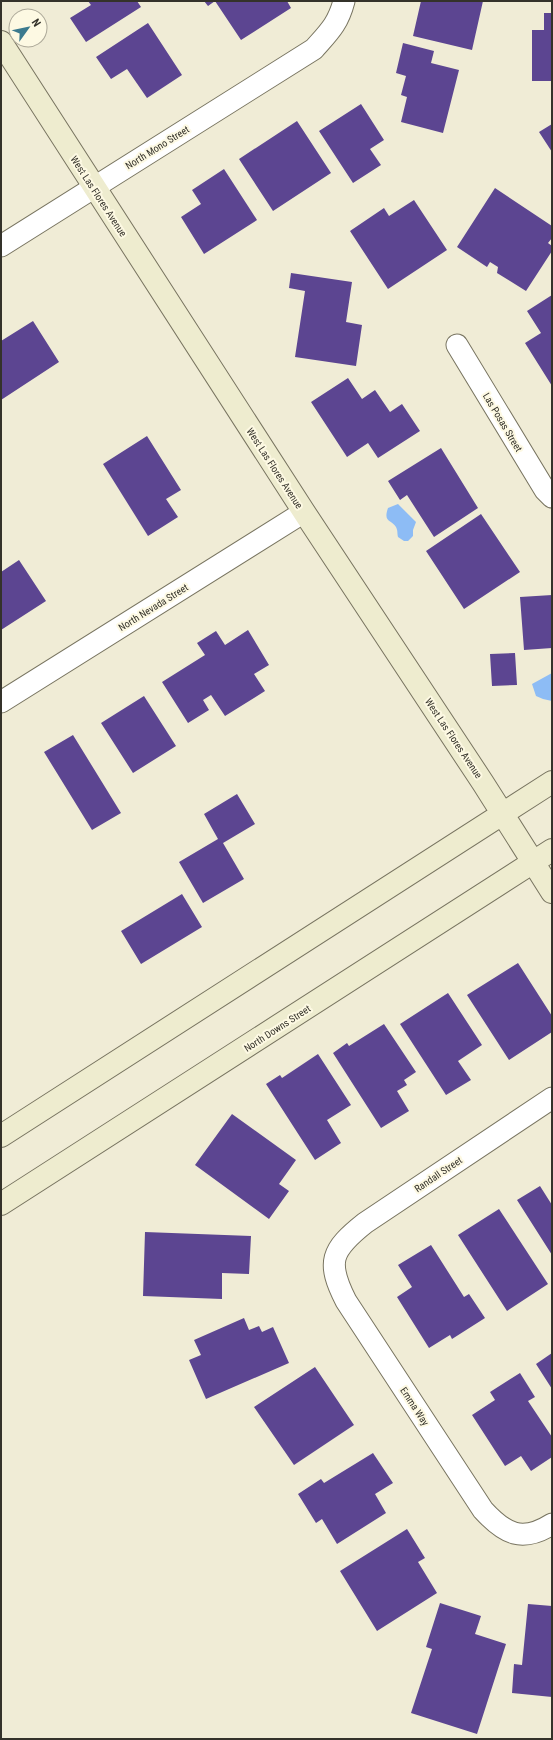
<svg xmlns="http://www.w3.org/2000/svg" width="553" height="1740" viewBox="0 0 553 1740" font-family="'Roboto Condensed',sans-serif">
<rect width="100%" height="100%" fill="#f0ecd6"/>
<path fill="#8dbcf5" d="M398,504L416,522L413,530V536L408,541H404L398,537C397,533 398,531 396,527C391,519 383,523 388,508Z
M552,673V701L543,699L536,696L532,684Z"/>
<path fill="#5c4591" d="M88,1H137L141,7L86,42L70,18L91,5Z
M204,1H287L291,8L241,40L215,1L208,6Z
M421,1H483L472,50L413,36Z
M544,13H552V81H532V30H544Z
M148,23L182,75L147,98L127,69L111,79L96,57Z
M403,43L434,51L431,63L459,70L443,133L401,122L407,97L401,95L406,76L396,73Z
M361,104L384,140L370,149L381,165L353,183L319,131Z
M297,121L331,173L273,211L239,159Z
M552,124V152L539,132Z
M224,169L257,220L204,254L181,217L201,204L192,190Z
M495,188L552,226V238L548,243L552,246V251L526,291L497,273L498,267L490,262L487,267L457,247Z
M414,200L447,250L388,289L350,231L384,208L389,216Z
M291,273L352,282L346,322L362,325L356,366L295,357L305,291L289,288Z
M552,295V386L525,343L541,333L527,311Z
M33,321L59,362L1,400V341Z
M348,378L362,399L375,390L390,412L402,404L420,431L378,458L368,443L347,457L311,402Z
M147,436L181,490L166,499L178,517L148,536L103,464Z
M441,448L478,508L434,537L407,495L400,500L388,481Z
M481,514L520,572L464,609L426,551Z
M19,560L46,601L1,630V572Z
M552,595V648L524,650L520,597Z
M248,630L269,665L254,674L265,691L225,716L211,695L203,700L209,710L188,723L162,682L205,655L197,643L216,631L225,645Z
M515,653L517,685L492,686L490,654Z
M144,696L176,746L133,773L101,723Z
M73,735L121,813L92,830L44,752Z
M237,794L255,824L223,843L244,879L203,903L179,862L218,839L204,814Z
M182,894L202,927L141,964L121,931Z
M518,963L552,1016V1032L509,1060L467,995Z
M448,993L482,1045L458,1061L471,1080L446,1095L400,1024Z
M384,1024L416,1072L404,1080L407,1085L397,1091L409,1111L381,1128L333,1053L347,1043L349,1046Z
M318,1054L351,1105L327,1120L341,1143L315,1160L266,1084L280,1075L282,1078Z
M232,1114L296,1160L279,1184L289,1191L269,1219L195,1165Z
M540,1186L552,1205V1255L517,1200Z
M499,1209L548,1284L507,1311L458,1235Z
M145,1232L251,1236L249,1274L222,1273V1299L143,1296Z
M431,1245L464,1297L469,1294L485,1318L452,1339L450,1335L429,1348L397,1297L412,1287L398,1265Z
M244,1318L249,1330L259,1326L262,1332L273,1327L289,1363L206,1399L189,1360L201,1355L194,1340Z
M552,1353V1389L536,1364Z
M315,1367L354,1425L294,1465L254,1407Z
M520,1373L535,1397L528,1401L552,1437V1457L531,1471L521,1456L505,1466L472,1415L495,1400L490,1392Z
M373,1453L393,1483L375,1494L386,1513L337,1544L322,1519L316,1523L298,1494L321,1479L324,1483Z
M407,1529L425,1558L418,1562L437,1593L377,1631L340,1571Z
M440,1603L481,1616L475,1634L506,1644L477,1734L411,1713L432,1649L426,1647Z
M528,1604L552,1606V1697L512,1693L514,1664L522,1665Z"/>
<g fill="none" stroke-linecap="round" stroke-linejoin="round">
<g stroke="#787460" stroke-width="23">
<path id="street" d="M1,246L314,49C329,32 338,24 344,1
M457,345L545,490L552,497
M1,702L304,512
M552,1098L365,1223C331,1250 326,1262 346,1301L483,1510C505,1534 522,1543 552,1524"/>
</g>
<g stroke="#787460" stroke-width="24">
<path id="secondary" d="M1,42L304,512L483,783L552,892
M1,1136L552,782
M1,1204L552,850"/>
</g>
<use href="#street" stroke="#fff" stroke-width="21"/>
<use href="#secondary" stroke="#eeeccf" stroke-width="22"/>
</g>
<g text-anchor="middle" stroke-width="4" stroke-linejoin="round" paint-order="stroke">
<g font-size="10" fill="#34322a" stroke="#fdf9e3">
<text transform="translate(157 147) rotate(-32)" y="4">North Mono Street</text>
<text transform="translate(99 196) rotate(57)" y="4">West Las Flores Avenue</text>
<text transform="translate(503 422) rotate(59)" y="4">Las Posas Street</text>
<text transform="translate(275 468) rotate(57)" y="4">West Las Flores Avenue</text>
<text transform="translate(153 607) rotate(-32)" y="4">North Nevada Street</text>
<text transform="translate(454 738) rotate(56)" y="4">West Las Flores Avenue</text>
<text transform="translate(277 1028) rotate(-33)" y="4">North Downs Street</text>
<text transform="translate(438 1174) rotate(-34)" y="4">Randall Street</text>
<text transform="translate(415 1406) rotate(57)" y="4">Emma Way</text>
</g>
</g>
<rect width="553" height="1740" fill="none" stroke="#34322a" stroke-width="4"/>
<g transform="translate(28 28) rotate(57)"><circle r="19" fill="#fdf9e3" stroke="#ada999"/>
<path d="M0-3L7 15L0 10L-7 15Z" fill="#3b7a8e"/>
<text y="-6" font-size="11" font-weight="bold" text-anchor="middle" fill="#34322a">N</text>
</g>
</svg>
